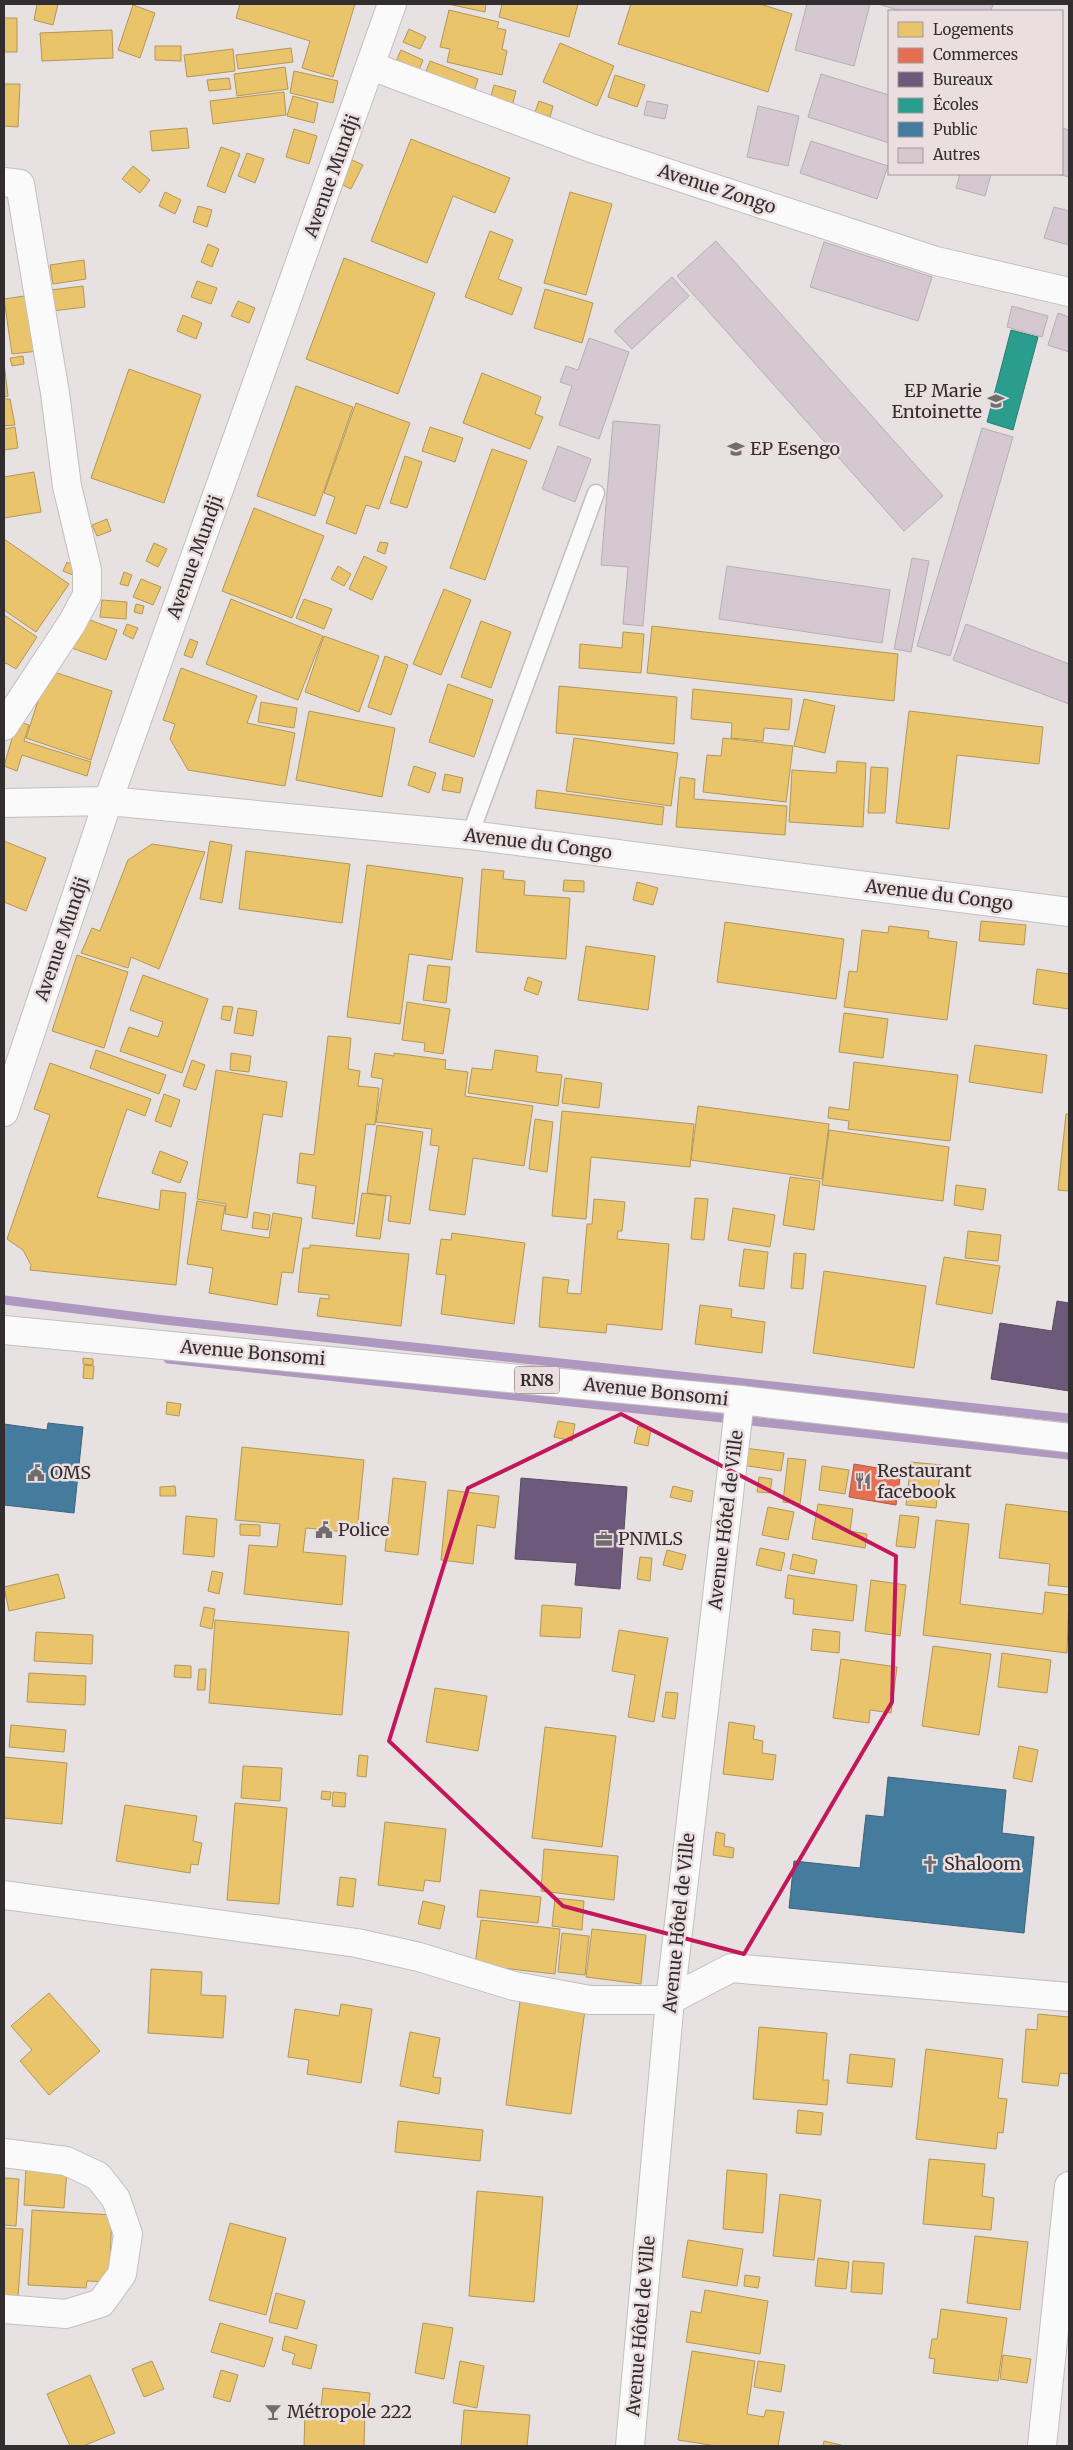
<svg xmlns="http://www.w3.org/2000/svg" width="1073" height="2450" viewBox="0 0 1073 2450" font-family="Merriweather,serif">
<rect width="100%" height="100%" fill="#e7e1e2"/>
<path fill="#e9c46a" stroke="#b29758" d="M37,4H58L53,25L34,20Z
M240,4H355L333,77L302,68L310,41L236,18Z
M448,4H486L485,12Z
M502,4H578L569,37L499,17Z
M631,4H760L792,14L768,92L618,44Z
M133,5L155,13L140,58L118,50Z
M449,10L499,22L497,28L506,30L502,49L507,51L502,75L447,62L450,49L440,47Z
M4,18H17V52H4Z
M409,29L426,37L420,49L403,42Z
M112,30L113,58L42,61L40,33Z
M560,43L614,66L597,106L543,82Z
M155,46H181V61L155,60Z
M291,48L293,62L238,69L236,55Z
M233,49L235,71L187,77L184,55Z
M401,50L423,60L417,75L394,66Z
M430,61L478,79L473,95L424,77Z
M285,67L288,89L237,96L234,74Z
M294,71L338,81L333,103L290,93Z
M615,75L645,85L637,107L608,97Z
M229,78L231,89L209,91L207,80Z
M4,84H20L18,127L4,126Z
M494,85L516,91L511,111L490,100Z
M284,92L286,115L213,124L210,101Z
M293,96L318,103L314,123L287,116Z
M539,101L553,106L550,117L535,112Z
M187,128L189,148L152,151L150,131Z
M294,129L317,136L309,164L286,157Z
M411,139L510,178L495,213L453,196L427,263L371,241Z
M221,147L240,154L225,193L207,186Z
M247,153L264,159L255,183L238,176Z
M350,159L363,165L351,189L339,183Z
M133,166L150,180L140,193L122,179Z
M165,192L181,200L175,214L159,206Z
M570,192L612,204L586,295L544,283Z
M198,206L212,210L207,227L193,222Z
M490,231L513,240L498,279L522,288L512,315L465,297Z
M208,244L219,249L212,267L201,262Z
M344,258L435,293L398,394L306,359Z
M84,260L86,279L53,284L50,265Z
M197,281L217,288L211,304L191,297Z
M83,286L85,307L53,311L51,290Z
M545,289L593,303L582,343L534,328Z
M31,295L38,351L12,354L4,299Z
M238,301L255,308L249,323L231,316Z
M183,315L202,323L196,339L177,331Z
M23,356L24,364L12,366L10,358Z
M4,363L8,396L4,397Z
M129,369L201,395L164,503L91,478Z
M482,373L541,397L535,414L543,417L530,449L463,423Z
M296,386L353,407L315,516L257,496Z
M4,399H10L15,425L4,426Z
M356,403L410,423L379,509L366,505L356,534L326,523L335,497L324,493Z
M15,427L18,448L4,450V429Z
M430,427L463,438L455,462L422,451Z
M492,449L527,461L485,580L450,568Z
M405,456L422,462L407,508L390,503Z
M34,472L41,512L4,518V477Z
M254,508L324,536L292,618L222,591Z
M107,519L111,531L97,536L92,525Z
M4,539L69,584L36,632L4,610Z
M380,542L388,543L385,554L377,551Z
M154,543L167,549L158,567L146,561Z
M364,556L387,567L372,600L349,589Z
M67,562L79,568L75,576L63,571Z
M338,566L351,574L344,586L331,579Z
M124,572L132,575L128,586L120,584Z
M141,579L161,587L153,605L133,597Z
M444,589L471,600L441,675L413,664Z
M231,599L323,636L298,700L206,664Z
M304,599L332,609L324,629L296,618Z
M102,600L127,602L126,619L100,617Z
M136,604L144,606L142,614L134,612Z
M4,615L37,637L16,669L6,663L4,665Z
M76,615L117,630L106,660L66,646Z
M481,621L511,632L491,688L461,677Z
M127,624L138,628L133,639L123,634Z
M652,626L898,654L894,701L647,673Z
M623,632L644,634L641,673L579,668L580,644L622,648Z
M324,636L379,656L359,712L305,692Z
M190,639L198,642L192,658L184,655Z
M385,656L408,665L391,715L368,707Z
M181,668L257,696L247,723L295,733L285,786L188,770L170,739L175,724L163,720Z
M48,670L112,691L91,760L26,738Z
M448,684L493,700L474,757L429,742Z
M559,686L677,697L674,744L556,733Z
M693,689L792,699L789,730L764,728L763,741L731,738L732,723L691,719Z
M804,699L835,706L825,753L794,746Z
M261,702L297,708L294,728L258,722Z
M309,711L395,728L382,797L296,780Z
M909,711L1043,727L1039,764L957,755L949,829L896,823Z
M17,721L29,725L24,741L91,762L87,776L22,755L17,771L4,766Z
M574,738L678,753L671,806L566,791Z
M723,738L793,746L786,802L703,792L707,755L721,756Z
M837,761L866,763L863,827L789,822L792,770L836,773Z
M414,766L436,773L429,793L408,785Z
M871,767L888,768L885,813H868Z
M445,774L463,778L460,793L442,790Z
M680,777L695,779L694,799L787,806L785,835L676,827Z
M537,790L664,807L662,825L535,808Z
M4,841L46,858L26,911L4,902Z
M210,841L232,845L222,903L200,899Z
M152,844L205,852L159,969L131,957L128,968L81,953L92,928L100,931L128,860Z
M246,851L350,864L342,923L239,909Z
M367,865L463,878L452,960L409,954L400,1024L347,1017Z
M482,869L504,871L503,879L525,881L524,895L570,898L566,959L476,952Z
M564,880L584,881V892L563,891Z
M637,882L658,888L653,905L633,900Z
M981,921L1026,925L1024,945L979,941Z
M725,922L844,939L836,999L717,982Z
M889,926L929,931L928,938L957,942L947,1020L844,1007L849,971L857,972L862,930L888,933Z
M586,946L655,956L648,1010L578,1000Z
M77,955L128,972L104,1048L52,1031Z
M428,965L450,967L446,1003L423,1000Z
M1037,969L1069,974V1009L1033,1004Z
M143,975L208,999L182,1073L120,1051L129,1027L158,1037L163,1022L130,1010Z
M528,977L542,982L538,995L524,990Z
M407,1002L450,1009L443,1054L424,1051L425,1043L402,1040Z
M223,1006L233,1007L230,1021L221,1019Z
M238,1008L257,1011L253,1036L234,1033Z
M844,1013L888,1019L883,1058L839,1052Z
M328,1036L351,1038L348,1069L360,1071L358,1086L379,1088L375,1125L366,1124L354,1224L312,1218L316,1186L297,1183L300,1153L314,1155Z
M975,1045L1047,1055L1042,1093L969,1082Z
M96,1050L166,1075L159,1094L90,1068Z
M495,1050L538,1056L536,1072L562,1075L558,1106L468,1093L472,1068L492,1070Z
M231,1053L251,1056L249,1072L230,1070Z
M375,1053L394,1056V1053L446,1060L445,1069L468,1072L465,1096L533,1106L524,1166L473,1158L465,1215L429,1210L439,1146L430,1145L432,1129L376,1122L383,1079L371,1077Z
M192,1060L205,1065L196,1090L183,1086Z
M854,1062L958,1075L950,1141L848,1129L849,1121L828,1118L829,1107L849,1110Z
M50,1063L151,1099L145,1116L127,1109L97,1197L159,1210L161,1190L186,1193L176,1285L30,1270L31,1265L23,1250L7,1239L50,1115L34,1109Z
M216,1070L287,1082L282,1117L263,1114L247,1218L225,1214L226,1204L197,1199Z
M565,1078L602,1083L599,1108L562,1103Z
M164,1094L180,1100L171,1127L155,1121Z
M698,1106L829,1124L822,1179L691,1160Z
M562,1111L694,1124L690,1167L591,1157L586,1219L552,1216Z
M1066,1114H1069V1191L1058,1190Z
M535,1119L553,1122L547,1172L529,1169Z
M377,1125L423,1132L410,1224L388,1221L391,1196L367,1193Z
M829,1130L949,1147L943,1201L822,1185Z
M160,1151L188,1162L180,1183L152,1173Z
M790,1177L820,1181L814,1230L783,1225Z
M956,1185L986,1189L983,1210L954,1205Z
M362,1193L386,1196L380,1239L356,1236Z
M695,1198L708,1199L704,1240L691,1239Z
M594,1199L625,1202L622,1231H618L617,1239L669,1244L662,1330L607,1324L606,1333L539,1327L543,1277L569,1280L567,1293L581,1294L587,1224H592Z
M197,1201L225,1206L221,1230L269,1238L273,1213L302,1218L293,1273L282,1272L277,1305L209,1293L213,1268L187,1264Z
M733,1208L775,1215L770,1247L728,1240Z
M254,1212L270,1215L268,1230L252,1228Z
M968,1231L1001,1235L998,1261L965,1258Z
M452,1233L525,1243L514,1324L441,1314L446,1275L436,1274L441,1239L451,1240Z
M310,1245L409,1254L401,1326L317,1316L320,1298L329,1299V1295L298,1292L303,1248H310Z
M744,1249L768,1252L764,1289L739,1286Z
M794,1253L806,1254L803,1289L791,1288Z
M944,1257L1000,1266L992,1314L936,1304Z
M824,1271L926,1286L914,1368L813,1353Z
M700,1305L732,1309L731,1317L765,1322L762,1353L695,1344Z
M83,1358L93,1359V1365L83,1364Z
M84,1365L94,1366L93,1379L83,1378Z
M167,1402L181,1404L179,1416L166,1414Z
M558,1421L575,1424L572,1441L554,1437Z
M638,1426L651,1429L648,1446L634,1443Z
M242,1447L364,1460L357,1533L306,1528L303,1552L346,1556L342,1605L244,1594L249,1545L277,1547L280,1524L235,1520Z
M744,1448L784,1453L781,1471L742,1465Z
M788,1458L806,1460L800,1504L783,1502Z
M911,1462L941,1465L936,1508L906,1505Z
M822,1466L849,1470L845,1494L819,1490Z
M759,1477L772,1479L770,1493L757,1492Z
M393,1478L426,1482L418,1555L385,1551Z
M175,1486L176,1496H160V1487Z
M673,1486L693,1491L691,1502L670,1497Z
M448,1490L499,1496L495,1528L477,1525L473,1564L441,1560Z
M818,1504L853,1509L850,1531L867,1534L865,1548L812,1539Z
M1006,1504L1069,1512V1587L1048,1585L1050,1564L999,1558Z
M768,1507L794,1512L788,1540L762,1535Z
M900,1515L919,1517L915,1548L896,1546Z
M186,1516L217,1519L214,1557L183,1554Z
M936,1520L969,1524L960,1604L1043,1614L1045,1592L1069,1595L1067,1653L923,1635Z
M240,1524L260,1525V1536L240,1535Z
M760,1548L785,1553L781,1571L756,1565Z
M667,1550L686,1555L682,1570L663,1565Z
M793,1554L817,1560L814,1574L790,1569Z
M640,1557L652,1558L650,1581L637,1579Z
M212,1571L223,1573L219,1594L208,1591Z
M58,1574L65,1598L9,1611L4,1587Z
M788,1575L857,1585L853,1621L793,1614L794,1599L785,1598Z
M871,1580L906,1585L900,1636L865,1631Z
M542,1605L582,1608L580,1638L540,1636Z
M204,1607L215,1609L212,1629L200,1626Z
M215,1620L349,1632L342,1715L209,1703Z
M813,1629L840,1632L839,1653L811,1650Z
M619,1630L668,1638L654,1722L628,1717L635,1675L612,1671Z
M36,1632L93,1635L92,1664L34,1661Z
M933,1646L991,1654L979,1735L922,1726Z
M1002,1653L1051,1660L1047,1693L998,1687Z
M841,1659L897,1667L891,1713L870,1710L869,1723L833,1718Z
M175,1665L191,1666V1678L174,1677Z
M199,1669H206L205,1690H197Z
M29,1673L86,1676L85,1705L27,1702Z
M435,1688L487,1696L478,1751L426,1742Z
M666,1692L678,1693L675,1719L662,1717Z
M729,1722L755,1726L753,1739L763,1741L762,1753L776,1755L773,1780L723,1774Z
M11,1725L66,1730L64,1752L9,1747Z
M545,1727L616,1736L602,1847L532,1838Z
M1019,1746L1038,1750L1032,1782L1013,1778Z
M359,1755L368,1756L366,1777L357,1776Z
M4,1757L67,1763L62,1824L4,1818Z
M243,1766L282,1768L280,1801L241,1798Z
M322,1791L331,1792L330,1800L321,1799Z
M333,1792L346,1793L345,1807L332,1806Z
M235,1803L287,1808L279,1904L227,1900Z
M125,1805L197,1816L193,1841L202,1843L198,1865L191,1864L190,1873L116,1861Z
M385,1822L446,1829L440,1882L425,1880L423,1891L378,1885Z
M716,1832L725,1834L724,1846L734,1848L733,1858L713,1855Z
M544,1849L618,1856L614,1900L541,1891Z
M340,1877L356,1879L353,1907L337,1905Z
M480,1890L541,1897L538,1923L477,1917Z
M555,1898L584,1901L582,1930L552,1926Z
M423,1901L445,1906L440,1929L418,1924Z
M481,1920L560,1929L555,1974L475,1965Z
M592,1929L646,1935L641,1984L586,1977Z
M562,1933L589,1936L585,1975L558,1972Z
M151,1969L202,1972L201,1995L226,1996L223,2038L148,2033Z
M49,1993L100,2051L49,2095L20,2061L32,2050L11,2026Z
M520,2001L585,2010L571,2114L506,2105Z
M341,2004L372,2009L361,2083L307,2074L309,2060L288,2057L295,2009L339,2016Z
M1038,2014L1069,2017V2074L1060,2073L1058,2086L1022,2082L1026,2029L1037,2030Z
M759,2027L827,2033L823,2080H829L827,2105L753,2099Z
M410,2032L440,2038L433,2077L441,2078L439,2094L400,2086Z
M926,2049L1003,2059L998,2098L1007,2099L1003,2133L998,2132L996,2149L916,2139Z
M850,2054L895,2059L892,2087L847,2083Z
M798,2110L823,2113L821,2135L796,2133Z
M398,2121L483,2130L480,2161L395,2152Z
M929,2159L985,2164L982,2196L994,2198L991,2230L923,2224Z
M26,2167L67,2170L64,2208L24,2205Z
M727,2170L767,2174L763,2233L723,2229Z
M4,2178L19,2179L16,2226L4,2225Z
M477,2191L543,2197L534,2302L469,2296Z
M780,2194L821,2200L814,2260L773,2256Z
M32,2210L112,2215L109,2282L87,2281L86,2288L28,2285Z
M230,2223L286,2238L266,2315L209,2300Z
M4,2228L23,2229L18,2297L4,2295Z
M975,2236L1028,2242L1020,2310L967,2303Z
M688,2240L743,2249L737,2286L682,2277Z
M818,2258L849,2262L846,2289L815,2286Z
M853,2261L884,2263L882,2294L851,2292Z
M745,2275L760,2277L758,2288L744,2286Z
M705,2290L768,2301L760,2354L686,2342L691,2311L701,2313Z
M276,2293L305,2301L297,2329L269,2322Z
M941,2309L1007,2318L998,2381L933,2373L935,2359L929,2358L932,2339H937Z
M220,2323L273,2338L264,2367L211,2352Z
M423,2323L453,2328L444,2379L415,2373Z
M285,2336L317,2345L311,2369L292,2364L295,2354L282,2350Z
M692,2351L755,2361L747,2414L764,2417L766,2410L784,2412L778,2446H717L678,2440Z
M1003,2355L1031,2359L1027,2383L1000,2379Z
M152,2361L164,2389L144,2397L132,2369Z
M460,2361L484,2366L477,2408L453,2403Z
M758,2361L785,2365L781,2392L754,2387Z
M221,2370L238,2375L230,2402L213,2397Z
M90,2375L115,2433L83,2446H70L47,2394Z
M323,2388L370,2393L368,2413L321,2407Z
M464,2410L530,2415L527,2446H461Z
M305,2411L365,2413L364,2446H304Z
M824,2441L841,2445V2446H823Z"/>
<path fill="#e76f51" stroke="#b15c47" d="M854,1464L901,1472L896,1505L849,1497Z"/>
<path fill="#6d597a" stroke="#5b4c64" d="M1057,1301L1069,1303V1391L991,1379L1000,1323L1052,1331Z
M521,1478L627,1487L620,1589L575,1585L577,1563L515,1559Z"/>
<path fill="#2a9d8f" stroke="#2c7c72" d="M1011,330L1038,337L1013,430L987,422Z"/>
<path fill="#457b9d" stroke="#3f647c" d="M48,1423L83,1427L74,1513L4,1505V1424L47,1430Z
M888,1777L1006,1790L1002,1833L1034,1837L1024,1933L789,1908L794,1861L860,1868L866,1815L884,1817Z"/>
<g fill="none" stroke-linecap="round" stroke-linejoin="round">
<path stroke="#af98c0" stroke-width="9" d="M4,1300L164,1320L1069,1418
M168,1359L1069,1455"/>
</g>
<path fill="#d6c8d1" stroke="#b4b0b2" d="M807,4H870L854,66L795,50Z
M878,4H993L991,11H901Z
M821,74L889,95V143L808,117Z
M647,101L668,105L665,119L644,115Z
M758,106L799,116L788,166L747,157Z
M1062,128L1069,130V177L1057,174H1062Z
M811,141L888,166L877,199L800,173Z
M960,174H991L985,196L956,188Z
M1054,207L1069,211V245L1044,238Z
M716,241L943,496L904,531L677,276Z
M824,242L932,277L918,321L810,287Z
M672,277L689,296L632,349L614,331Z
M1012,306L1048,316L1042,337L1007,327Z
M1058,313L1069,317V352L1048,345Z
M589,338L629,352L599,439L559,425L572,386L560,382L566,366L578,370Z
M613,421L660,425L643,626L623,624L628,567L601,565Z
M982,428L1013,437L950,656L917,646Z
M558,446L591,459L575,502L542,489Z
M912,558L929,561L911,652L894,649Z
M727,566L890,590L882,643L719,619Z
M966,624L1069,664V704L953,660Z"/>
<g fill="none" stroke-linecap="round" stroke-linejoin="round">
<g stroke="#c3bebf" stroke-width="19">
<path id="lane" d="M470,835L596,493"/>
</g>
<g stroke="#c3bebf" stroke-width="30">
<path id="street" d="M371,66L591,148L936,261L1069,292
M4,182L20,184L55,393L67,486L87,570V595L72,623L4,726
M4,1895L357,1943L419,1957L514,1986L590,2000H670L731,1968L1069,1997
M4,2153L66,2161L98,2176L116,2199L128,2234L122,2274L101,2303L66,2314L4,2309
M630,2446L670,2000L740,1400
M1042,2446L1069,2186"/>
</g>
<g stroke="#c3bebf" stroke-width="30">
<path id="secondary" d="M4,803L108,801L470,835L1069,912
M4,1112L108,801L392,4"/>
</g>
<g stroke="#c3bebf" stroke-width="30">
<path id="primary" d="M4,1330L740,1400L1069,1438"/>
</g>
<use href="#lane" stroke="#fbfafb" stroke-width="16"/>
<use href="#street" stroke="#fbfafb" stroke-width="28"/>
<use href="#secondary" stroke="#fbfafb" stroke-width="28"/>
<use href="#primary" stroke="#fbfafb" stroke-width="28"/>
</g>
<path fill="none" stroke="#c2185b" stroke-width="4" stroke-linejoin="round" d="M621,1414L896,1556L892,1702L744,1954L563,1906L389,1741L468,1488Z"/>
<defs>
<g id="school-bare" transform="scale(1.35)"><path d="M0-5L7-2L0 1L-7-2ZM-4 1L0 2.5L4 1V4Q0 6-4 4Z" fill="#716d6e" stroke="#eadee0" stroke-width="2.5" paint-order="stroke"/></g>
<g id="civic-bare" transform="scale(1.35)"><path d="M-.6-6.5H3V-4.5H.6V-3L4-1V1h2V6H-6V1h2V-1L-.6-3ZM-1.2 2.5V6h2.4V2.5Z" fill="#716d6e" stroke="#eadee0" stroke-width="2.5" paint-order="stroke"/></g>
<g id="restaurant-bare" transform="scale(1.35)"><path d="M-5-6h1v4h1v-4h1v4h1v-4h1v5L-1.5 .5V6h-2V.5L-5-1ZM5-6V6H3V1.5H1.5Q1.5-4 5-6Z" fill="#716d6e" stroke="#eadee0" stroke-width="2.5" paint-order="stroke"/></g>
<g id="office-bare" transform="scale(1.35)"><path d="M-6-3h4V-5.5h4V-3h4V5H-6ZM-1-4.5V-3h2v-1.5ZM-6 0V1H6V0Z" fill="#716d6e" stroke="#eadee0" stroke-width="2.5" paint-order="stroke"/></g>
<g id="church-bare" transform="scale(1.35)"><path d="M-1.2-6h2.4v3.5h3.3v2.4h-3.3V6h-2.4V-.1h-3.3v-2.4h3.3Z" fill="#716d6e" stroke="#eadee0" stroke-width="2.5" paint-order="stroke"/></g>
<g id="bar-bare" transform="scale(1.35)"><path d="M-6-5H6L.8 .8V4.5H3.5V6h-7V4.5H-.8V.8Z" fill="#716d6e" stroke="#eadee0" stroke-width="2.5" paint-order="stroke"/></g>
</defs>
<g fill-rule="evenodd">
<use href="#school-bare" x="996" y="401"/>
<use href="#school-bare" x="736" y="449"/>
<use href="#civic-bare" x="36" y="1473"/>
<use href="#restaurant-bare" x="863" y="1481"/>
<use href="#civic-bare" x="324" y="1530"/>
<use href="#office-bare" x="604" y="1539"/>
<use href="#church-bare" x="930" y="1864"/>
<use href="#bar-bare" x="273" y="2412"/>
</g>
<g text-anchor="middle" stroke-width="5" stroke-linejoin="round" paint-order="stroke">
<rect fill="#eadee0" stroke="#696364" stroke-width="1" x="514.5" y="1366.5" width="45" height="27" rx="4"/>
<g font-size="16" font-weight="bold" fill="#322e2f">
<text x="537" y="1386">RN8</text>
</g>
<g font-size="18" fill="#322e2f" stroke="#eadee0">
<text transform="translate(332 176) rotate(-70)" y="6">Avenue Mundji</text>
<text transform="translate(717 189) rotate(18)" y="6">Avenue Zongo</text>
<text transform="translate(195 557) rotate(-70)" y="6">Avenue Mundji</text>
<text transform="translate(538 844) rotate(7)" y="6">Avenue du Congo</text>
<text transform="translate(939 895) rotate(7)" y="6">Avenue du Congo</text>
<text transform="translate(62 939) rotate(-71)" y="6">Avenue Mundji</text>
<text transform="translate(253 1353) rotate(5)" y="6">Avenue Bonsomi</text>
<text transform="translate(656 1392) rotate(6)" y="6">Avenue Bonsomi</text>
<text transform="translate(726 1520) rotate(-83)" y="6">Avenue Hôtel de Ville</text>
<text transform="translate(679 1923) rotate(-84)" y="6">Avenue Hôtel de Ville</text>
<text transform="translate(641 2326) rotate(-85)" y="6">Avenue Hôtel de Ville</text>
</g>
<g font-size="18" fill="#322e2f" stroke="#eadee0" text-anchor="start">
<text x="982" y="397" text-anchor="end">EP Marie<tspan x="982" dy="21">Entoinette</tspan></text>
<text x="750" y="455">EP Esengo</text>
<text x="877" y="1477">Restaurant<tspan x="877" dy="21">facebook</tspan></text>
<text x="50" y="1479">OMS</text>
<text x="338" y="1536">Police</text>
<text x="618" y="1545">PNMLS</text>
<text x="944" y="1870">Shaloom</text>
<text x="287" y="2418">Métropole 222</text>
</g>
</g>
<rect width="1073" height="2450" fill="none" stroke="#322e2f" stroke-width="10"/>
<rect x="888" y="10" width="175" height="165" fill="#eadee0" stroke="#a09899"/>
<rect x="898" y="22" width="25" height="15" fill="#e9c46a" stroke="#a09899"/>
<text x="933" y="35" font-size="15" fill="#322e2f">Logements</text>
<rect x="898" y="48" width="25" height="15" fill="#e76f51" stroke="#a09899"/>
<text x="933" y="60" font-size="15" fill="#322e2f">Commerces</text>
<rect x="898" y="72" width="25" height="15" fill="#6d597a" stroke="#a09899"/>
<text x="933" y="85" font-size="15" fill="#322e2f">Bureaux</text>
<rect x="898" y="98" width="25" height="15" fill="#2a9d8f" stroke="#a09899"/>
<text x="933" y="110" font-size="15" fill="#322e2f">Écoles</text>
<rect x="898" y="122" width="25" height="15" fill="#457b9d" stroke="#a09899"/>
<text x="933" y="135" font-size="15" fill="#322e2f">Public</text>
<rect x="898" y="148" width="25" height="15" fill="#d6c8d1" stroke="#a09899"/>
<text x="933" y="160" font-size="15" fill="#322e2f">Autres</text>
</svg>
